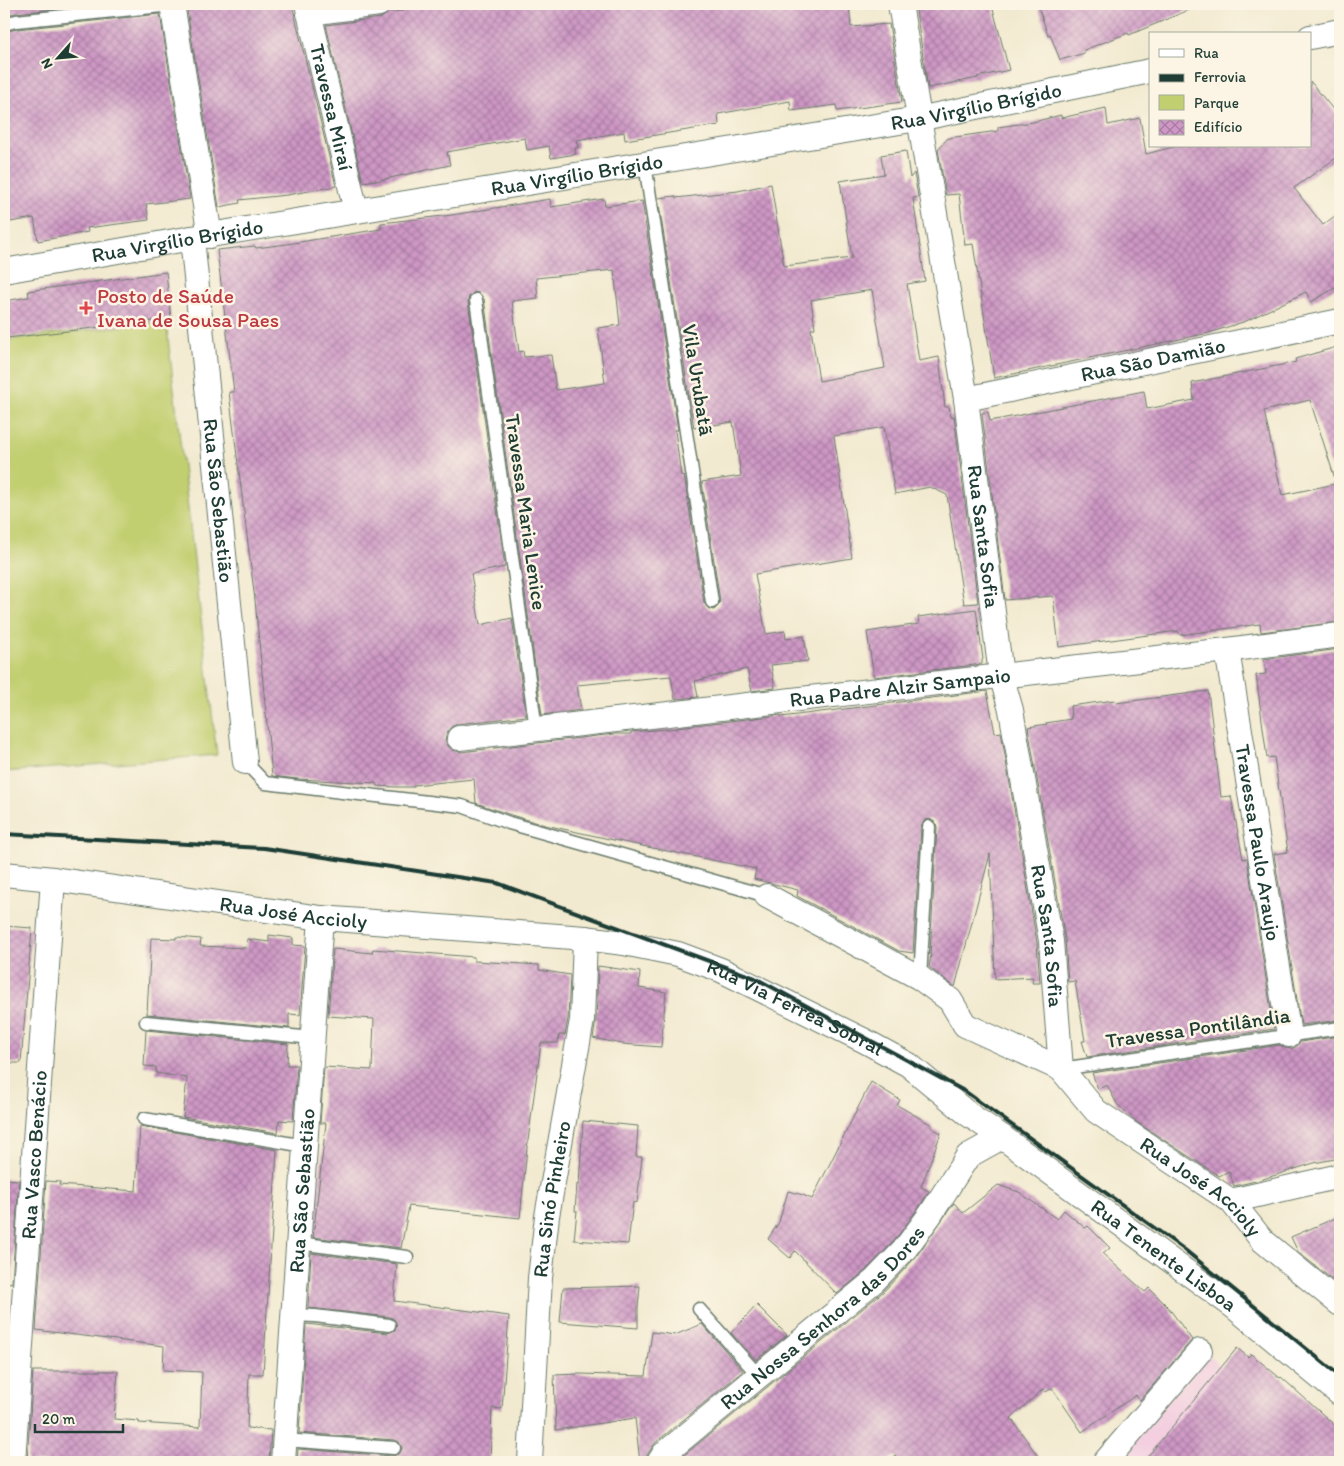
<svg xmlns="http://www.w3.org/2000/svg" width="1344" height="1466" viewBox="0 0 1344 1466" font-family="Itim,sans-serif">
<defs>
<pattern id="building-cross-hatch" width="8" height="8" patternUnits="userSpaceOnUse" patternTransform="scale(1.25)"><rect width="8" height="8" fill="#ce97c5"/><path d="M0 0l8 8M0 8l8-8" fill="none" stroke="#a77ca1"/></pattern>
</defs>
<rect width="100%" height="100%" fill="#fcf5e5"/>
<filter id="ink" filterUnits="userSpaceOnUse"><feTurbulence type="fractalNoise" baseFrequency=".02" numOctaves="2"/><feDisplacementMap in="SourceGraphic" scale="10" xChannelSelector="R" yChannelSelector="G"/><feConvolveMatrix kernelMatrix="1 2 1 2 8 2 1 2 1" color-interpolation-filters="sRGB"/></filter>
<filter id="wash" filterUnits="userSpaceOnUse"><feTurbulence type="fractalNoise" baseFrequency=".0096" numOctaves="4" result="noise"/><feDisplacementMap in="SourceGraphic" scale="20" xChannelSelector="R" yChannelSelector="G"/><feGaussianBlur stdDeviation="1.12" result="paint"/><feColorMatrix in="noise" values="0 0 0 0 0 0 0 0 0 0 0 0 0 0 0 0 0 1.4 0 .05"/><feComposite in="paint" operator="in"/></filter>
<g filter="url(#wash)">
<rect width="100%" height="100%" fill="#f2ead0"/>
<path fill="#f3cfe0" d="M1206,1354L1340,1462H1118Z"/>
<path fill="#c2cf71" stroke="#708652" d="M166,321L217,755L4,772V340Z"/>
<g id="blocks">
<path fill="url(#building-cross-hatch)" fill-rule="evenodd" d="M4,4H105L15,13L4,16Z
M186,4H292L336,186L287,195L239,200L240,203L219,207Z
M408,4H849L851,27L889,24L902,102L837,111L836,105L791,111L790,101L718,114L719,125L625,140L624,132L576,140L578,148H575L576,154L551,158L549,146L527,150L525,138L447,152L450,165L376,181V180L363,182L326,25L381,18L389,12L403,11Z
M915,4H989L991,9H993L1009,70L977,77L978,78L928,88Z
M1037,4H1201V5L1129,35L1128,33L1084,50L1085,53L1060,60L1050,34L1048,35Z
M160,14L190,199L146,204L149,220L87,228L88,232L38,241L34,218L4,223V149L8,148L4,122V32L17,29Z
M1310,81L1340,118V155L1294,188L1323,225L1340,212V285L1311,302L1306,292L1246,321L1209,333L994,378L973,244L965,245L959,194L946,195L938,149L948,138L998,131V127L1033,122L1061,115V118L1106,108L1108,125L1140,118L1146,154L1177,146H1310Z
M906,151L910,178L914,173L918,197L913,198L925,281L907,284L919,361L939,357L945,407H949L951,417L954,416L978,603L964,604L947,495L930,487L895,494L884,427L834,436L852,558L755,574L766,634L785,631L786,639L804,636L808,661L771,665L775,688L752,691L747,669L695,681L698,697L675,699L671,676L577,685L581,710L542,715L484,299L479,293L474,292L469,297L468,301L505,567L471,574L480,625L512,618L526,716L457,724L451,727L447,732L445,740L448,746L453,750L461,752L614,734H631V732L679,728L678,727L781,715V717L987,691L995,733L1001,732L1037,943L1040,983H1032L1033,977L995,979L990,854L955,987L929,967L931,955H930L937,827L936,823L930,819L925,820L921,827L913,953L899,951L797,896L798,890L754,879L756,869L623,842L545,825L511,815L476,803L474,779L414,785V787H396L377,786L376,783L298,779L272,776L255,600L229,392H234L217,250L255,246L256,248L287,244L381,229V223L452,215L550,199L551,207L604,199L605,206L642,201L678,430H675L681,476L684,475L704,603L709,609L714,610L719,605L720,601L702,482L741,476L733,422L694,428L658,198L675,196L676,198L738,191L771,184L784,266L852,258L840,181L884,174L881,155ZM614,270L620,325L598,328L605,383L556,390L551,355L524,357L523,351L519,352L512,301L538,298L536,278ZM872,290L885,368L819,381L811,329L815,328L811,300Z
M166,272L171,319L7,338L4,319V301L29,297L28,291Z
M1340,346V479H1335L1310,400L1264,411L1282,495L1340,483V622L1261,632L1260,624L1180,635L1178,631L1059,647L1053,596L1005,600L982,413L988,412L990,421L1144,391L1147,409L1194,400L1192,383L1296,362L1295,359Z
M976,609L983,659L982,660V664L874,677L867,632L919,624L918,617Z
M1340,649V1020L1301,1025L1274,854L1288,852L1274,757L1267,758L1256,675L1266,674L1264,659Z
M1208,691L1221,797L1231,796L1243,859L1247,858L1274,1029L1087,1057L1082,1041H1085L1075,981L1068,982L1065,939L1028,727L1047,724L1046,723L1071,719L1070,706L1115,700L1116,703Z
M4,926L32,928L21,1063H4Z
M269,935L293,938V945L305,946L300,1015L289,1014V1028L147,1014L151,938L176,939V937L201,939L200,946L246,948L247,939L269,942Z
M333,949L372,953L373,949L474,957V961L539,965V970L570,975L568,1019L565,1035H559L558,1043H541L527,1148L520,1218L409,1206L401,1248L313,1237L326,1123H320L324,1067L372,1070L374,1019L328,1016Z
M598,966L640,972L639,988L666,992L661,1047L622,1044L593,1038L596,1021Z
M146,1030L288,1044L287,1065H297L293,1121L279,1120L278,1133L183,1117L187,1078L156,1073V1067L144,1066Z
M1340,1036V1158L1314,1163L1260,1180L1234,1186L1229,1171L1219,1176L1138,1123L1117,1104L1107,1085L1098,1089L1092,1073L1280,1045L1285,1048L1291,1049L1297,1046L1300,1042Z
M871,1082L900,1100L897,1105L932,1125V1128L941,1133L921,1187L929,1191L919,1207L894,1241L865,1271L837,1294L795,1251L790,1258L768,1239L779,1222L788,1191L803,1195L812,1199Z
M583,1121L638,1126L636,1157H642L637,1203L633,1202L628,1244L574,1240L577,1211H575L577,1184L579,1185Z
M140,1126L277,1150L263,1374H249L247,1428L271,1430L269,1462H184V1460L135,1457L134,1462H27L33,1371H118L114,1419L139,1421V1423L200,1427L202,1372L163,1370L164,1346L36,1330L46,1181L60,1182L59,1185L136,1191Z
M4,1179L19,1180L12,1283L4,1282Z
M998,1185L1019,1192L1057,1219L1064,1210L1085,1228L1088,1226L1110,1248L1103,1254L1145,1292L1149,1288L1168,1307L1192,1340L1140,1400L1136,1395L1082,1432L1052,1388L1046,1392L1043,1389L1011,1418L1042,1462H899L895,1456L885,1462H676L884,1291L915,1258L954,1203L963,1213Z
M1340,1216V1276L1334,1281L1298,1252L1291,1237Z
M311,1253L397,1264L394,1301L509,1316L502,1409L492,1408L490,1462H297L298,1449L393,1456L400,1453L402,1448L399,1442L395,1440L299,1433L306,1324L388,1333L395,1330L397,1325L394,1319L390,1317L308,1308Z
M640,1286L638,1307V1328L560,1322L563,1288Z
M757,1305L787,1335L756,1360L731,1333Z
M702,1324L743,1371L655,1443L647,1455L645,1462H640L635,1418L556,1430L554,1375L580,1374L646,1376L652,1332L675,1335Z
M1237,1348L1248,1357L1251,1354L1280,1378L1281,1377L1340,1430V1462H1143Z"/>
</g>
</g>
<g filter="url(#ink)">
<use href="#blocks" fill-opacity="0" stroke="#697a6b" stroke-width="1"/>
<g fill="none" stroke-linecap="round" stroke-linejoin="round">
<g stroke="#697a6b" stroke-width="15">
<path id="service" d="M4,24L16,21L172,5
M645,164L712,602
M476,300L536,729
M245,762L265,783L462,806L509,823L767,896
M920,978L929,827
M146,1022L313,1038
M1061,1069L1340,1028
M144,1119L305,1146
M298,1243L407,1257
M699,1309L759,1376
M292,1315L315,1316L389,1325
M284,1440L394,1448"/>
</g>
<g stroke="#697a6b" stroke-width="26">
<g id="minor">
<path d="M172,4L210,236"/>
<path id="s1" d="M307,4L356,211"/>
<path id="s2" d="M900,4L966,399L1001,675L1011,710L1051,941L1061,1069"/>
<path d="M309,13L379,4"/>
<path d="M1310,37L1340,31"/>
<path id="s3" d="M192,238L245,762"/>
<path id="s4" d="M4,271L192,238L918,119L1150,71"/>
<path id="s5" d="M966,399L1340,321"/>
<path id="s6" d="M1227,650L1289,1035"/>
<path id="s7" d="M459,738L1227,650L1340,635"/>
<path id="s8" d="M4,874L53,879L321,918L585,938L624,943L678,954L721,970L865,1041L909,1065L968,1114L1002,1137L1233,1306L1340,1394"/>
<path id="s9" d="M767,896L920,978L950,1000L965,1025L1061,1069L1096,1111L1231,1201L1262,1240L1340,1304"/>
<path d="M1231,1201L1340,1176"/>
<path id="s10" d="M13,1462L53,879"/>
<path id="s11" d="M283,1462L321,918"/>
<path id="s12" d="M530,1462L540,1278L547,1216L582,1020L585,938"/>
<path id="s13" d="M659,1462L664,1454L874,1281L904,1250L930,1215L968,1156L1002,1137"/>
<path d="M1105,1462L1200,1351"/>
</g>
</g>
<use href="#service" stroke="#fff" stroke-width="12"/>
<use href="#minor" stroke="#fff" stroke-width="24"/>
<path stroke="#1f3d34" stroke-width="4" d="M4,834L264,848L497,883L755,978L966,1092L1185,1250L1340,1376"/>
</g>
</g>
<path fill="#e0444e" stroke="#fcf5e5" stroke-width="2" d="M83.5 300.5h5v5h5v5h-5v5h-5v-5h-5v-5h5z"/>
<g text-anchor="middle" stroke-width="5" stroke-linejoin="round" paint-order="stroke">
<g font-size="21" fill="#1f3d34" stroke="#fcf5e5">
<text dy="7" stroke="none"><textPath href="#s4" startOffset="986">Rua Virgílio Brígido</textPath></text>
<text dy="7" stroke="none"><textPath href="#s1" startOffset="106">Travessa Miraí</textPath></text>
<text dy="7" stroke="none"><textPath href="#s4" startOffset="581">Rua Virgílio Brígido</textPath></text>
<text dy="7" stroke="none"><textPath href="#s4" startOffset="176">Rua Virgílio Brígido</textPath></text>
<text dy="7" stroke="none"><textPath href="#s5" startOffset="191">Rua São Damião</textPath></text>
<text transform="translate(698 380) rotate(81)" y="7">Vila Urubatã</text>
<text dy="7" stroke="none"><textPath href="#s3" startOffset="264">Rua São Sebastião</textPath></text>
<text transform="translate(526 512) rotate(82)" y="7">Travessa Maria Lenice</text>
<text dy="7" stroke="none"><textPath href="#s2" startOffset="539">Rua Santa Sofia</textPath></text>
<text dy="7" stroke="none"><textPath href="#s7" startOffset="444">Rua Padre Alzir Sampaio</textPath></text>
<text dy="7" stroke="none"><textPath href="#s6" startOffset="195">Travessa Paulo Araujo</textPath></text>
<text dy="7" stroke="none"><textPath href="#s8" startOffset="292">Rua José Accioly</textPath></text>
<text dy="7" stroke="none"><textPath href="#s2" startOffset="944">Rua Santa Sofia</textPath></text>
<text dy="7" stroke="none"><textPath href="#s8" startOffset="808">Rua Via Ferrea Sobral</textPath></text>
<text transform="translate(1198 1028) rotate(-8)" y="7">Travessa Pontilândia</text>
<text dy="7" stroke="none"><textPath href="#s10" startOffset="308">Rua Vasco Benácio</textPath></text>
<text dy="7" stroke="none"><textPath href="#s9" startOffset="530">Rua José Accioly</textPath></text>
<text dy="7" stroke="none"><textPath href="#s11" startOffset="272">Rua São Sebastião</textPath></text>
<text dy="7" stroke="none"><textPath href="#s12" startOffset="264">Rua Sinó Pinheiro</textPath></text>
<text dy="7" stroke="none"><textPath href="#s8" startOffset="1254">Rua Tenente Lisboa</textPath></text>
<text dy="7" stroke="none"><textPath href="#s13" startOffset="219">Rua Nossa Senhora das Dores</textPath></text>
</g>
<g font-size="21" fill="#be3a42" stroke="#fcf5e5" text-anchor="start">
<text x="97" y="303">Posto de Saúde<tspan x="97" dy="24">Ivana de Sousa Paes</tspan></text>
</g>
</g>
<rect width="1344" height="1466" fill="none" stroke="#fcf5e5" stroke-width="20"/>
<rect x="1149" y="32" width="162" height="115" fill="#fcf5e5" stroke="#a4ab9e"/>
<rect x="1159" y="49" width="25" height="8" fill="#ffffff" stroke="#a4ab9e"/>
<text x="1194" y="58" font-size="15" fill="#1f3d34">Rua</text>
<rect x="1159" y="74" width="25" height="8" fill="#1f3d34" stroke="#a4ab9e"/>
<text x="1194" y="82" font-size="15" fill="#1f3d34">Ferrovia</text>
<rect x="1159" y="95" width="25" height="15" fill="#c2cf71" stroke="#a4ab9e"/>
<text x="1194" y="108" font-size="15" fill="#1f3d34">Parque</text>
<rect x="1159" y="120" width="25" height="15" fill="url(#building-cross-hatch)" stroke="#a4ab9e"/>
<text x="1194" y="132" font-size="15" fill="#1f3d34">Edifício</text>
<g transform="translate(58 58) rotate(243)" stroke="#fcf5e5" stroke-width="4" paint-order="stroke">
<path d="M0-4L9 19L0 12L-9 19Z" fill="#1f3d34"/>
<text y="-8" font-size="14" font-weight="bold" text-anchor="middle" fill="#1f3d34">N</text>
</g>
<path d="M35 1424v8h88v-8" fill="none" stroke="#1f3d34" stroke-width="2.5"/>
<text x="42" y="1424" font-size="15" fill="#1f3d34" stroke="#fcf5e5" stroke-width="4" paint-order="stroke">20 m</text>
</svg>
